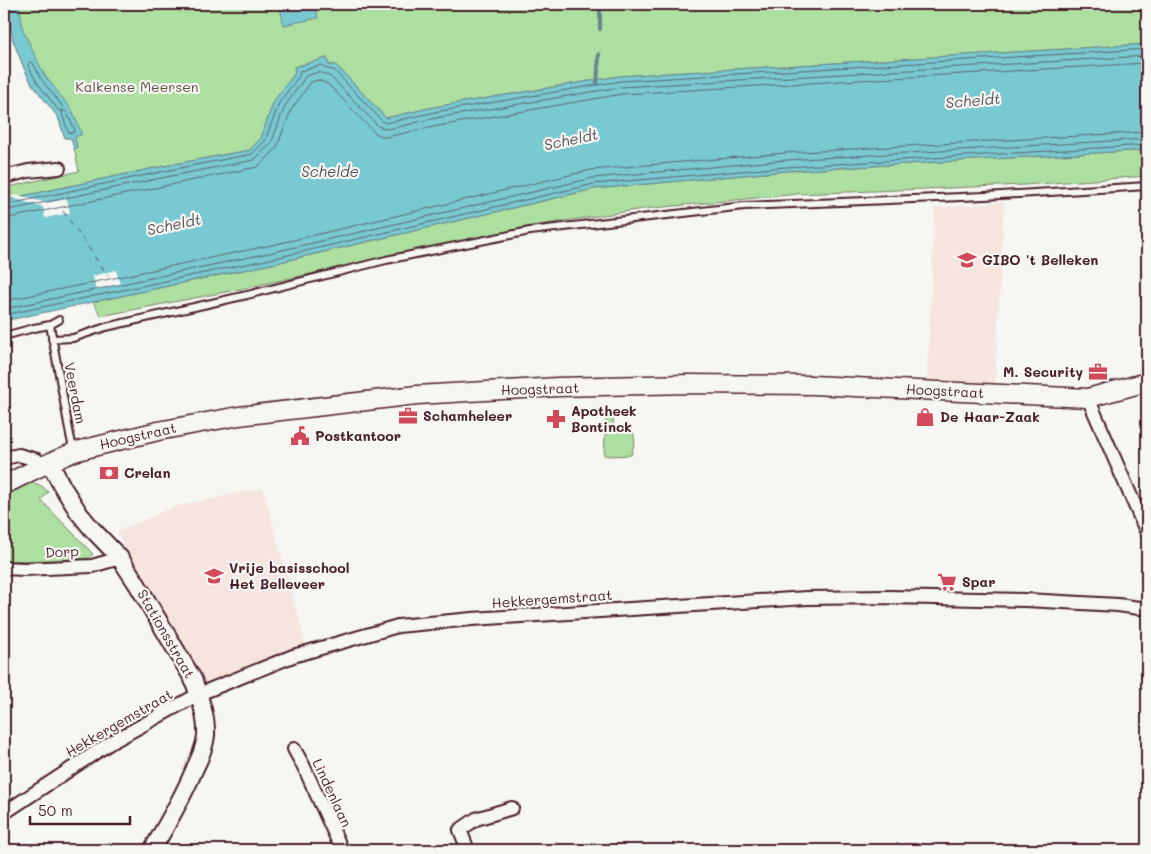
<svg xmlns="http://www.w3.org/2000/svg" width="1151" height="854" viewBox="0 0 1151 854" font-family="Mali,sans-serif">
<rect width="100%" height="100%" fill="#f6f6f2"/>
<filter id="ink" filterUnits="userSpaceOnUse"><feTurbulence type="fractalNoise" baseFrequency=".02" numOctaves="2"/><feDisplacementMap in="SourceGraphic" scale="10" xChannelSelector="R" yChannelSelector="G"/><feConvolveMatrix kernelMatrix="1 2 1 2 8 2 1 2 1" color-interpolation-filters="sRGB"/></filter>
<g filter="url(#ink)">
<path fill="#f6e4de" d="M1004,202L995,384L927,381L935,208Z
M263,488L306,646L201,686L117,532L173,507Z"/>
<path fill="#acdfa0" stroke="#7b7f66" d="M7,4H1147V44L620,76L434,107L386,118L336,65H329L327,58L294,67L295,73L274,101L261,138L250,150L164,166L4,200V188L79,171L72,138H65L58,117L32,84L24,68L13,40Z
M1147,150V176L1024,185L798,194L643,209L526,227L236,290L101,316L93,302L276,263L594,189L786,171Z
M613,417L614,428L616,432H633L635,441L631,455L610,456L604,455L606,418Z
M28,483C38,483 42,485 48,492L41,500L93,554L89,558L64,560L4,561V495Z"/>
<path fill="#78c9d1" stroke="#66858f" d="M7,4H19L23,30L37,60L45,76L72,110L81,132V135L75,137L77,148L74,149L71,138H65L58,117L32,84L24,68L13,40Z
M279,4H315L318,18L284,25Z
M1147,44V150L786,171L594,189L276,263L4,321V200L164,166L250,150L261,138L274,101L295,73L294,67L327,58L329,65H336L386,118L434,107L620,76Z"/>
<path fill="#f6f6f2" d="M18,195L46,203L67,199L70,213L45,218L43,207L9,197Z
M116,270L120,284L96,290L93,276Z"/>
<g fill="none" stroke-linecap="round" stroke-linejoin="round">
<path stroke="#5c636d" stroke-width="1" d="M30,62L33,63L41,79L63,107L62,111H59L36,81L28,65Z
M63,111H66L75,130L73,133H69L68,131L62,114Z
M4,205L165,171L252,154L265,141L279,103L299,76L300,71L322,65L327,69L334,70L382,121L386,123L435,112L621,81L1147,49
M4,211L166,177L254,160L271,144L285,106L306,76L319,72L331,77L378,126L383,128L389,129L436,118L621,87L1147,56
M4,219L257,167L262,163L276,149L291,110L311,82L318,80L328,84L374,132L381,136L386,137L438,126L622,94L1147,63
M4,301L272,245L591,170L785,153L1147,132
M4,309L274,252L593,178L786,160L1147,139
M4,315L275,258L594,184L786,167L1147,145"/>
<path stroke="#66858f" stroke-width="4" d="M600,4V29
M597,84L599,54"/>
<path stroke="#58525d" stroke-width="1" stroke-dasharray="6 5" stroke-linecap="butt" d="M63,211L108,276"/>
<g stroke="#4a1f2b" stroke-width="10">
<path id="service" d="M4,193H6
M50,325L70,435L74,452
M4,336L34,328L50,325L59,320
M52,339L73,338L106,327L247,295L386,260L530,231L744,206L985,196L1147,186"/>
</g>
<g stroke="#4a1f2b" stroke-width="16">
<path id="minor" d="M4,177L28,171L59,168
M1088,398L1147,533
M4,458L19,455L37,460L42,466
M4,568L24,569L92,566L120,558
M294,749L304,767L342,850
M4,813L110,743L199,694L293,656L398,626L472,619L807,598L889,597L1026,600L1118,605L1139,608L1147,607
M468,850L460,830L476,819L512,808"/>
</g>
<g stroke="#4a1f2b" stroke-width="20">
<path id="tertiary" d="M50,463L62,486L79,513L92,529L120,558L137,584L193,679C199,696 207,716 206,735C205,747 200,758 195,768C183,797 168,823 152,850"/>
</g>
<g stroke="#4a1f2b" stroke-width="21">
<path id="secondary" d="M4,485L42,466L74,452L89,448L158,431L239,416L417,395L557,387L689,384L812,385L1088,398L1147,382"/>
</g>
<use href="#service" stroke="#f6f6f2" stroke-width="6"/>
<use href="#minor" stroke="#f6f6f2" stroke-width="12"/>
<use href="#tertiary" stroke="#f6f6f2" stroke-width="16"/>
<use href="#secondary" stroke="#f6f6f2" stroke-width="18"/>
</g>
</g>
<defs>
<g id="school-bare" transform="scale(1.5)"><path d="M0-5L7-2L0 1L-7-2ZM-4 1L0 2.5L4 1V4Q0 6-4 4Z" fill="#d1495b" stroke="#f6f6f2" stroke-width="2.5" paint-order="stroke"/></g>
<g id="office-bare" transform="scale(1.5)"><path d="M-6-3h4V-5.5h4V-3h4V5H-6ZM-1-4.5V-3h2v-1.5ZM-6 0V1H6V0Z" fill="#d1495b" stroke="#f6f6f2" stroke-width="2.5" paint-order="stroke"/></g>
<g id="shop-bare" transform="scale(1.5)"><path d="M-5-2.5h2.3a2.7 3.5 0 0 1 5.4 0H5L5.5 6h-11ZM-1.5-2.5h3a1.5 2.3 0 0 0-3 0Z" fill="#d1495b" stroke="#f6f6f2" stroke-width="2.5" paint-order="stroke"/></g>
<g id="pharmacy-bare" transform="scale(1.5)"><path d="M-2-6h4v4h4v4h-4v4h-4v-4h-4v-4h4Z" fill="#d1495b" stroke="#f6f6f2" stroke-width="2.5" paint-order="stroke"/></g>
<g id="civic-bare" transform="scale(1.5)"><path d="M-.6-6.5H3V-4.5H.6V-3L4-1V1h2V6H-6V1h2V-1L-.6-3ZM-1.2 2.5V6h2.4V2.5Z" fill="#d1495b" stroke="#f6f6f2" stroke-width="2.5" paint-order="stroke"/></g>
<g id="bank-bare" transform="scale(1.5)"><path d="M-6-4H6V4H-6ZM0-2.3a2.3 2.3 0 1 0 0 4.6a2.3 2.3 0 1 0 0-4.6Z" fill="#d1495b" stroke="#f6f6f2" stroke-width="2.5" paint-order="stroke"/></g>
<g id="supermarket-bare" transform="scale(1.5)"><path d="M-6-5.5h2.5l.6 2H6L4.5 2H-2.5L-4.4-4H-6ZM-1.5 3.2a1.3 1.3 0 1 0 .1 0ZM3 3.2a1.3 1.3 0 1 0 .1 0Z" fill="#d1495b" stroke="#f6f6f2" stroke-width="2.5" paint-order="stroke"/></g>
</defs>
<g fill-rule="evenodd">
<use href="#school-bare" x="967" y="260"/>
<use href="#office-bare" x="1098" y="372"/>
<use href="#office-bare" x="408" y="416"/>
<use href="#shop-bare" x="925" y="417"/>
<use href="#pharmacy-bare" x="556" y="419"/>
<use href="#civic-bare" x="300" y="436"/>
<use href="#bank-bare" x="109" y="473"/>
<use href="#school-bare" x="214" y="576"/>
<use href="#supermarket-bare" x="947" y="582"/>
</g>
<g text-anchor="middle" stroke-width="4.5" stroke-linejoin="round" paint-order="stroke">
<g font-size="14" fill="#624f48" stroke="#f6f6f2">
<text x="137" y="92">Kalkense Meersen</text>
</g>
<g font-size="14" font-weight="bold" fill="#4a1f2b" stroke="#f6f6f2" text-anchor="start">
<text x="982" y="265">GIBO 't Belleken</text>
<text x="1083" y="377" text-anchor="end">M. Security</text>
<text x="571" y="416">Apotheek<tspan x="571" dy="16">Bontinck</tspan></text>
<text x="423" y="421">Schamheleer</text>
<text x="940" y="422">De Haar-Zaak</text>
<text x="315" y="441">Postkantoor</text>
<text x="124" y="478">Crelan</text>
<text x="229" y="573">Vrije basisschool<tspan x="229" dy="16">Het Belleveer</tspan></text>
<text x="962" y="587">Spar</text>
</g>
<g font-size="14" fill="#4a1f2b" stroke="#f6f6f2">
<text transform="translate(540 389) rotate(-2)" y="5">Hoogstraat</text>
<text transform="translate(945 391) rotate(3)" y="5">Hoogstraat</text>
<text transform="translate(75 393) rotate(79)" y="5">Veerdam</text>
<text transform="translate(138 436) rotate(-13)" y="5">Hoogstraat</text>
<text transform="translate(62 552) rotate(-3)" y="5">Dorp</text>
<text transform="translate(552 599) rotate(-4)" y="5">Hekkergemstraat</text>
<text transform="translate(166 634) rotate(60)" y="5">Stationsstraat</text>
<text transform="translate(119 723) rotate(-30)" y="5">Hekkergemstraat</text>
<text transform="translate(332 793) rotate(65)" y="5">Lindenlaan</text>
</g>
<g font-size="15" font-style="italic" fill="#58525d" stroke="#f6f6f2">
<text transform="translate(973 101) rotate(-5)" y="5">Scheldt</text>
<text transform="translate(571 140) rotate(-12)" y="5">Scheldt</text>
<text x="330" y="177">Schelde</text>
<text transform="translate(174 225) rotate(-12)" y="5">Scheldt</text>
</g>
</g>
<rect width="1151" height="854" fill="none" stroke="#f6f6f2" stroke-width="20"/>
<rect x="10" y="10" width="1131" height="834" fill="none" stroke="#4a1f2b" stroke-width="2" filter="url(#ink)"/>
<path d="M30 816v8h100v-8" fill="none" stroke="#4a1f2b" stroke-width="2.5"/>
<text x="38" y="816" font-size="15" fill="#4a1f2b" stroke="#f6f6f2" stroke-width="4" paint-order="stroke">50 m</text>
</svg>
